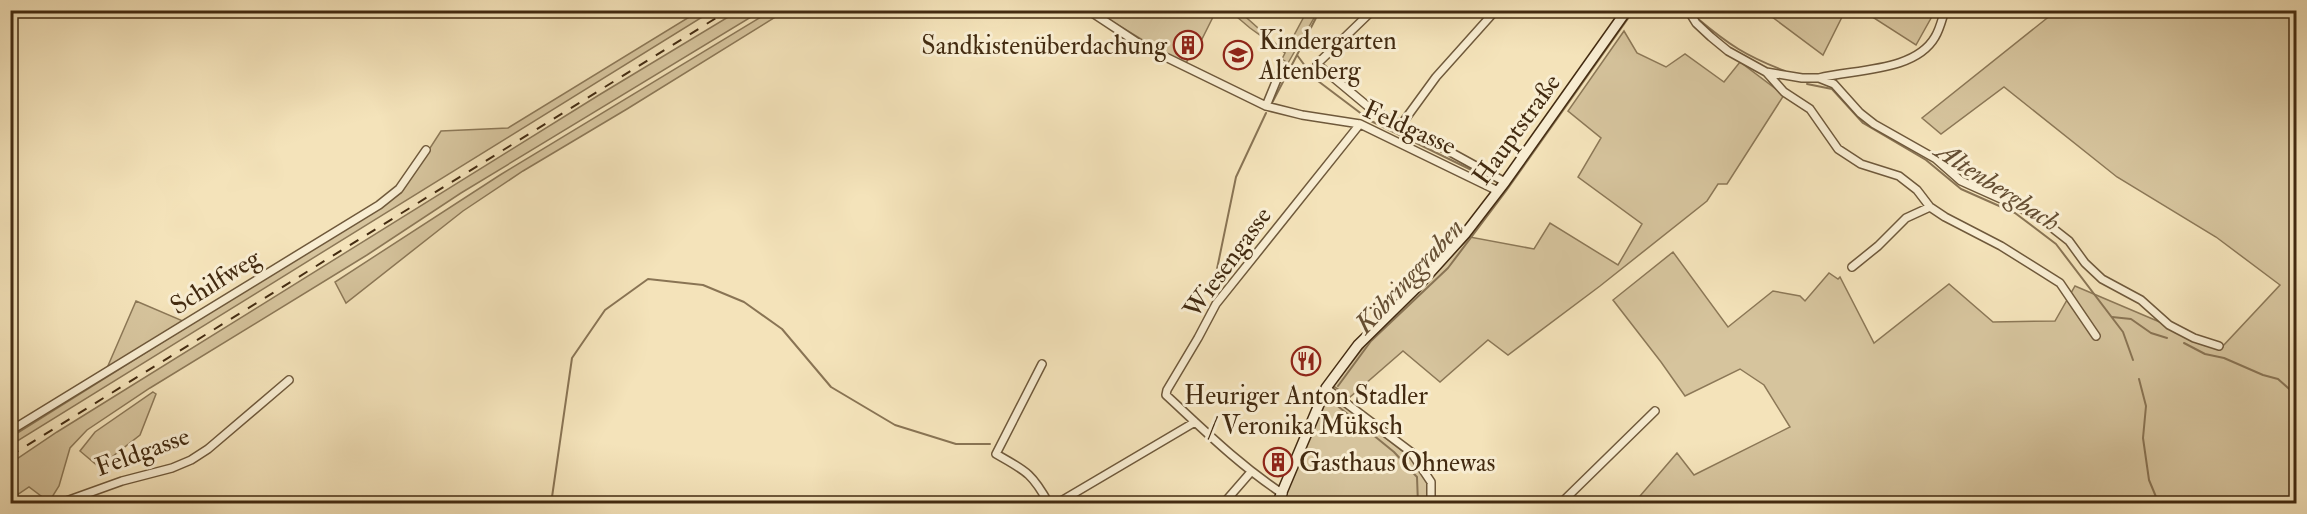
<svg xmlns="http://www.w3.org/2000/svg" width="2307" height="514" viewBox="0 0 2307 514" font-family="'IM FELL Double Pica',serif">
<rect width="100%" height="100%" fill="#f4e3ba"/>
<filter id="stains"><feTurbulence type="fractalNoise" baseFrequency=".00333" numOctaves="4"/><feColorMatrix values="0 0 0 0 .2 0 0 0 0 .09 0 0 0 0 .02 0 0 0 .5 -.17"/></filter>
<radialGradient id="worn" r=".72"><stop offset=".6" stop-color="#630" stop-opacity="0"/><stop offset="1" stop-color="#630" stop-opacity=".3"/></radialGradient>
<path fill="#d6c49d" stroke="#8c7857" stroke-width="1.5" d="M699,11H712L11,445V437L401,193L441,131L508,128Z
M738,11H761L461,193L367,255L150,388L87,430L70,448L59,486L49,502L29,487L11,499V463L57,432L599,95Z
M771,11H785L627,109L523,171L463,211L346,303L335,282L500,175Z
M1095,11H1216L1196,51L1189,56L1186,64L1159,50Z
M1230,11H1239L1285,52L1307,11H1318L1288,63L1282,59L1285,53L1250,28Z
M1764,11H1845L1823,55Z
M1863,11H1935L1916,45Z
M2056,11H2296V503H1634L1677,453L1694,475L1790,427L1764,385L1740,369L1685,396L1661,362L1613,300L1673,252L1728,327L1773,291L1800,296L1805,301L1829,273L1838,279L1840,277L1874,343L1949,284L1993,322L2055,321L2075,286L2221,348L2280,285L2216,237L2117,177L2004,87L1941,134L1922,118Z
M1624,31L1637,53L1666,67L1685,54L1724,82L1740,62L1784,95L1727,184H1718L1707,201L1600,286L1508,355L1488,340L1440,382L1403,351L1350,397L1333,386L1374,334L1470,237L1534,249L1550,223L1618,265L1642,224L1578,177L1601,138L1568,111Z
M136,301L183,321L107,368Z
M153,392L156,394L140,435L99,467L80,451L95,432Z
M1328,393L1411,458L1429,483V503L1280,504Z"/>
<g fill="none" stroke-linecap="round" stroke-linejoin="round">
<path stroke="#897454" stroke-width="2" d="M1320,10L1297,55L1314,78L1371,121L1492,180
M1697,18C1729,45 1746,56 1785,71
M1807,84L1832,89L1863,123L1926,160L1961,189L2015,213L2056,244L2123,332L2133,360
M1272,103L1297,55
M1212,293L1236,177L1266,113
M2112,317L2131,319L2151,333L2167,338
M2184,343L2205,354L2224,358L2263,375L2278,379L2296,395
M2139,379L2146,406L2143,438L2149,480L2159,504
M1338,386L1371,341L1448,268L1506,191L1634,10
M1334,403L1394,452L1417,477L1418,504
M551,504L572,358L605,310L648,279L703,285L744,302L782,329L831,387L895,425L956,444H990"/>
<g stroke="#6f593b" stroke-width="10">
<path id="street" d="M1088,10L1141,45L1266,106L1302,115L1360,124L1498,191
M1373,10L1317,64L1371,109L1401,125
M1496,10L1436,77L1401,125L1505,182
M1688,10L1696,23L1711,37L1728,51L1766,72L1802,78H1819L1834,84L1860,113L1874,124L1936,159L1961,181L2019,207L2041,219L2069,241L2085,263L2102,279L2141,300L2169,325L2194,338L2219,346
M1767,73L1784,92L1810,109L1838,149L1861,164L1899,176L1917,190L1930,207L1945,217L2001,246L2060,283L2096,336
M1819,78C1854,69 1915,72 1935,37C1940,29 1942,19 1945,10
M1266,106L1282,67
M1852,267L1878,246L1906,218L1930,207
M1042,364L996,454C1026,471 1032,473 1049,504
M1326,388L1411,452L1431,482V504
M10,431L379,205L399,189L426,150
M1283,494C1238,464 1205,431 1166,395L1167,390L1198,338L1216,304L1360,124
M58,504L122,481L172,468L191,460L208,449L289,380
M1056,504L1195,422
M1223,504L1250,473
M1560,504L1655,411"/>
</g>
<g stroke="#432b11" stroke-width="12">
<path id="secondary" d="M1277,504L1326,388L1358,345L1417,287L1465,234L1505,182L1627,10"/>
</g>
<use href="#street" stroke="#f8edd2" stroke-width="7"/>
<use href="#secondary" stroke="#f8edd2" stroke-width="9"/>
<path stroke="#432b11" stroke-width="2" stroke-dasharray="10 10" stroke-linecap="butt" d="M10,456L729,10"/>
</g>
<defs>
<g id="building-ring" transform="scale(1.5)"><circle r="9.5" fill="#f8edd2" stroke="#8f2418" stroke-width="1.5"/><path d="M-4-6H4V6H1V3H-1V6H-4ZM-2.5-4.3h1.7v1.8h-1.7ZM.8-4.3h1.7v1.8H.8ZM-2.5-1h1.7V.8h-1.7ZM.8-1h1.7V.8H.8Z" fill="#8f2418"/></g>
<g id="school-ring" transform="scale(1.5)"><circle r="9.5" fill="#f8edd2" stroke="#8f2418" stroke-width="1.5"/><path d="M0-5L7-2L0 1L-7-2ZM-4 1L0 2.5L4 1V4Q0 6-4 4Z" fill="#8f2418"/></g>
<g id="restaurant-ring" transform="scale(1.5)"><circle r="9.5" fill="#f8edd2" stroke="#8f2418" stroke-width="1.5"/><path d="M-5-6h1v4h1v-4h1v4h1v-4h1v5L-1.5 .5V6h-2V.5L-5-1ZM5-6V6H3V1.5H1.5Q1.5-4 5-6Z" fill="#8f2418"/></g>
</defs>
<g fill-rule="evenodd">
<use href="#building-ring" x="1188" y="45"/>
<use href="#school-ring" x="1238" y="55"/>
<use href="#restaurant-ring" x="1306" y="361"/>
<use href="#building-ring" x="1278" y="462"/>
</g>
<g text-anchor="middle" stroke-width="6" stroke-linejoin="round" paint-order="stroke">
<g font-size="26" fill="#432b11" stroke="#f8edd2" text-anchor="start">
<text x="1259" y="49">Kindergarten<tspan x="1259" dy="30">Altenberg</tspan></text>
<text x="1167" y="54" text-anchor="end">Sandkistenüberdachung</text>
<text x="1306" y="404" text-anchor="middle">Heuriger Anton Stadler<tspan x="1306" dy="30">/ Veronika Müksch</tspan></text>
<text x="1299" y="471">Gasthaus Ohnewas</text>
</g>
<g font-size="26" fill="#432b11" stroke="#f8edd2">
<text transform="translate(1410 127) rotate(24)" y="9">Feldgasse</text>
<text transform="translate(1516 129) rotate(-54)" y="9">Hauptstraße</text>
<text transform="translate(1227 262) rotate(-54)" y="9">Wiesengasse</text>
<text transform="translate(215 281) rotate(-32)" y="9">Schilfweg</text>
<text transform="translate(142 451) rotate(-20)" y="9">Feldgasse</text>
</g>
<g font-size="27" font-style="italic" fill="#664f33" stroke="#f8edd2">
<text transform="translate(1998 186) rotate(33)" y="9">Altenbergbach</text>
<text transform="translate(1409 276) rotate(-47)" y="9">Köbringgraben</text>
</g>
</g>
<rect width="2307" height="514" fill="none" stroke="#f4e3ba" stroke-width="36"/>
<rect x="12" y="12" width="2283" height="490" fill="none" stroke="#432b11" stroke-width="3"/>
<rect x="18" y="18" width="2271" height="478" fill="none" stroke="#432b11" stroke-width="1.5"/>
<rect width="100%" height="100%" filter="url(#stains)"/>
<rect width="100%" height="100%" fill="url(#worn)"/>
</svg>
